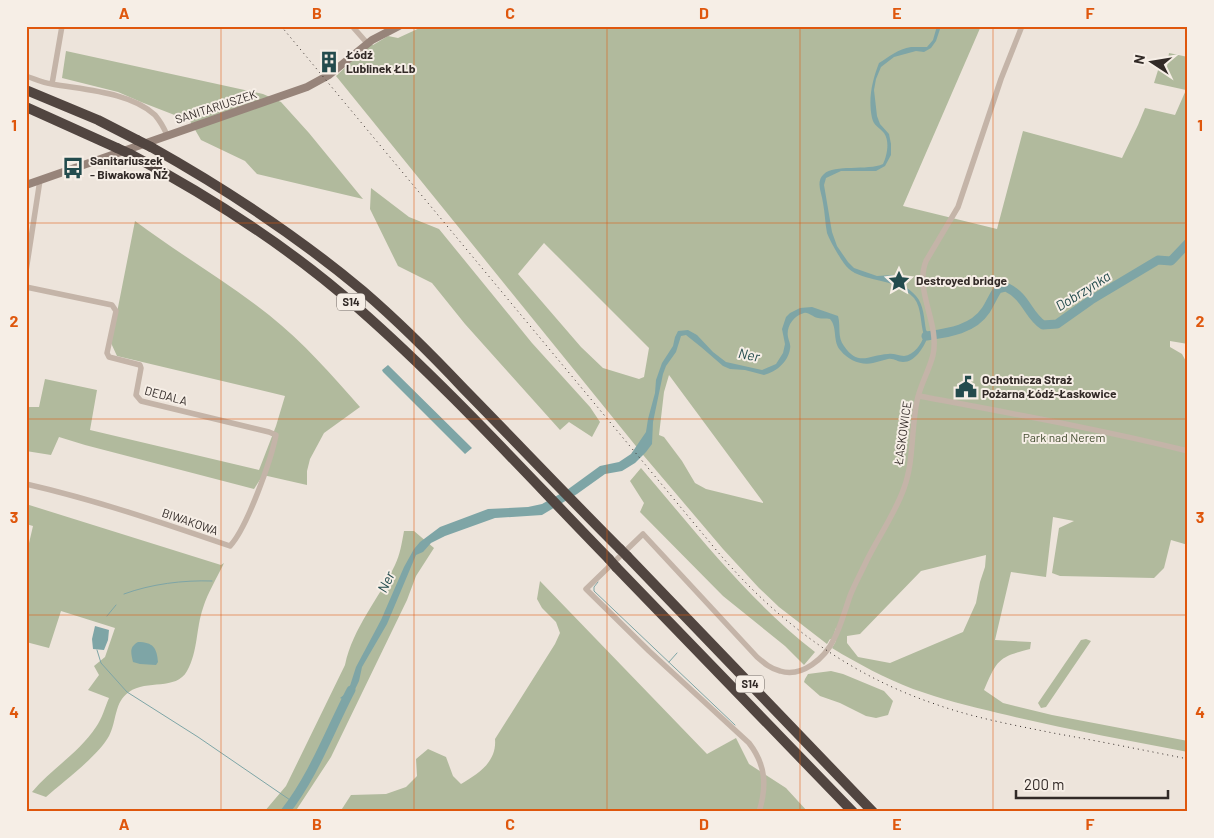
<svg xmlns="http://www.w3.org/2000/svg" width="1214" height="838" viewBox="0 0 1214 838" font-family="Barlow,sans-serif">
<rect width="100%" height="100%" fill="#ede4db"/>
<path fill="#b1ba9d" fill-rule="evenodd" d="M424,26H981L903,206L997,229L1023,131L1122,158L1138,125L1145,108L1175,115L1186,90L1154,83L1159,67H1167L1169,53L1188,57V344L1170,341V347L1182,354L1188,365V545L1171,540L1164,568L1154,578L1060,576L1052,573L1059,528L1074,521L1053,517L1046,577L1011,572L995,640L1031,642L1030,649C998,657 997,660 984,690L1003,703L1052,715L1188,741V752C1124,740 1061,728 998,713C969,706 941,699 913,689C885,678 858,664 832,648L836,641V628L832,640L830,639L827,644L779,607L759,588L723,549L644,456L336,76L369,45H373L388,36L398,38ZM544,243L649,348L644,377L639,379L603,368L581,347L518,274ZM669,375L763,502V503L706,489L695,483L682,461L664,437L659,435L664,392ZM986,555L985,567L980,582L976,603L963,632L890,663L858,657L847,643V636L860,634L921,571Z
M66,51L263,94L281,102L309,133L363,199L257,174L245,161L201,140L190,121L141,102L118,92L62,78Z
M371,188L409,217L439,229L532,343L590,407L600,422L592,437L569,422L560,430L465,324L432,283L398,266L370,209Z
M135,221C179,254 226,281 269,315C303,342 332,375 360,407L324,433L310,459L307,471V485L263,475L254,489L85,445L59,437L51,455L26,451V407H39L45,379L97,390L90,430L259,470L276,426L285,396L117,356L111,343Z
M641,468C696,532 748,600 815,652L804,665L785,646L723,596L640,512L644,503L630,481Z
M26,504L221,565L224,563C217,578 208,592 203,608C196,628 198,652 187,671C176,691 147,679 129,692C114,702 117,721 109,736C98,756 63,782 46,797L32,792C51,769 79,753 96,727C102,719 105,707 109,698L88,690L99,675L94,666L105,657L115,628L61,611L49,648L26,642V556L33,526L26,524Z
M404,531H414L434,548L416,576L407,600L331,757L295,812H264L286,786L345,665C353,627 379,599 395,565C400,555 402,542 404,531Z
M540,581L707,754L736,738L749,764L786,788L808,812H340L351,795L386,794L406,787L417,776L416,759L428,749L446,757L453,776L461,784C478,774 497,762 495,739L555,644L560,633L556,622L542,608L537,599Z
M1086,639L1091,641L1046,707L1041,708L1038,703L1081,640Z
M831,671L843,674L884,691L893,701L888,715L876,718L866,716L840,703L820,696L804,682L805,679L808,674Z"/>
<path fill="#7ea5a6" d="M937,26H941L936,41L931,48L924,52L916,51L894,57L881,67L876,79L874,90L877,116L880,124L889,134L891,144V155L885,166L876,171H841L826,178L824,185L832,232L837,246L848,262L854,268L877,276L893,275C896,283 910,288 916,296C924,305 924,319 926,330L929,334H933V338L927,339C923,348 915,362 903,362C897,362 894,358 888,359C883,360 878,362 873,363C862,366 848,360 841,351C832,342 838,328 830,319C826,318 822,319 818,318C812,317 809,312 804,313C793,316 786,327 788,337C789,342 791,344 790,349C788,362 776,372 764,375L745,370L730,369L723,366L701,347L686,335L681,336L676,352L666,366L663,374L653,422L652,444L646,452L635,463L622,471L605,474L577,494L542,515L495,518L445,536L431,543L423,552L416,555L387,624L362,667L359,681L349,702L340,698L348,692L356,667L381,620L404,567L414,549L420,542L440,527L488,509L528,507L542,504L567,490L600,466L619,462L631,454L646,432L648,419L655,393L656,380L662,363L673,346L675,337L678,331L688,330L697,335L713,352L726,362L762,370L776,364L783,353L785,344L782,329L786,317L790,313L800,308L812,307L838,316C841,326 837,337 844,346C858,367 869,355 888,354C894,353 898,356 904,356C914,355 922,344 924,335C920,324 922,308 914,298C904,287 891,283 877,280C869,278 855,275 849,269C842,263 830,241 827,233C825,223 825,213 823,203C822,193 815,182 824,174C834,164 868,171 883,164C887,156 890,141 884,133C879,127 874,126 872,118C868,99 872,81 879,63C889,57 898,49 911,47C916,47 922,47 927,47L933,40Z
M388,365L472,448L465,454L383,372L382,370Z
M95,626L109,630L108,640L104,650L93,649L92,639Z
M138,642C153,642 157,648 158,662L156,665L140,664L133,662C131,653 129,647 138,642Z"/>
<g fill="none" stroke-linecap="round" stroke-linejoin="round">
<path stroke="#7ea5a6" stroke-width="1" d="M598,582L594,587V591L735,725
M124,594C151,584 183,580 212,581
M107,616L116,605
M97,650L101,663L127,692L198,737L293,802
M669,662L677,653"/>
<path stroke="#7ea5a6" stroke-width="9" d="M926,336C947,333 973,330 986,310C990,304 993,296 998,289L1006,287C1027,297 1027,314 1043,325L1057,324L1091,300L1158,260L1171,261L1188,243
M285,812C314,775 330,730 351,690"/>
<path stroke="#c4b4a8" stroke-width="5.5" d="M352,26L367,43
M26,76C35,79 43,83 52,84C84,90 130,92 155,115C160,121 164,128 167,135
M52,84L62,26
M26,271L40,180
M26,287L112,305L116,311L107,353L109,357L140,365L141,368L136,395L141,401L269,432L276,435C271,460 247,528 230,546C163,523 96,500 26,484
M919,396C1009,413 1099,429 1188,451
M759,812C767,786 766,765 749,743L649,651L586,589L643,534L757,657C764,663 771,669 780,671C802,678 825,658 834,639C841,626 845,610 850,596C854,585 861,573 866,562C878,537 895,514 904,488C914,461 911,429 917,401C920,385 929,371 933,355C940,323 914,291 926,261L958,207L1001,79L1022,26"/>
<path stroke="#97847a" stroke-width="8" d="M26,185L307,87L329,75L372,40L399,26"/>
<path stroke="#514540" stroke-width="10" d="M26,90L98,120L137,140
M26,107L117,148
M151,147C226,189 297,236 363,291C399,322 432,355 464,389C516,442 567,496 620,549
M130,154C211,197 289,247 358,308C447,386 527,475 609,559
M627,556L873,812
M616,567L853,812"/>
<path stroke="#322a27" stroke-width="1" stroke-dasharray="1 4" stroke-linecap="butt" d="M281,26L717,551C776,621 849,675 935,704C974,718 1014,725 1053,733C1098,741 1143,750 1188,759"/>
<path stroke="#514540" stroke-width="10" d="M137,140L151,147
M117,148L130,154
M620,549L627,556
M609,559L616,567"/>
</g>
<path fill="none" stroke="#df570d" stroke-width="1" stroke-opacity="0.55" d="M221,26V812M414,26V812M607,26V812M800,26V812M993,26V812M26,223H1188M26,419H1188M26,615H1188"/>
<defs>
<g id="building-bare" transform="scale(1.725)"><path d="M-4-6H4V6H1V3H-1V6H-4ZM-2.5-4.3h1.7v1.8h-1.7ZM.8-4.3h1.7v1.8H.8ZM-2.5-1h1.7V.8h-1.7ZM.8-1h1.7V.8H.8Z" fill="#234b4d" stroke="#f6eee6" stroke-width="2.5" paint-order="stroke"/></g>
<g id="bus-bare" transform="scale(1.725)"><path d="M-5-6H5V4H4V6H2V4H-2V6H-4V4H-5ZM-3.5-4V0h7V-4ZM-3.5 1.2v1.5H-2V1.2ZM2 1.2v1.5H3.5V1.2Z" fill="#234b4d" stroke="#f6eee6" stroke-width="2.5" paint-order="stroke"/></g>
<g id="sight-bare" transform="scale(1.725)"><path d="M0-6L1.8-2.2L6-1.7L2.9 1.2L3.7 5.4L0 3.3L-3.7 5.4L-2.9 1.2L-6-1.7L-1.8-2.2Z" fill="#234b4d" stroke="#f6eee6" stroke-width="2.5" paint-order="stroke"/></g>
<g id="civic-bare" transform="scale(1.725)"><path d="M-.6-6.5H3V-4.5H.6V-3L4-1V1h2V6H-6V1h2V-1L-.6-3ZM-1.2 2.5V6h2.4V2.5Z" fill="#234b4d" stroke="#f6eee6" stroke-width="2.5" paint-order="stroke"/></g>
</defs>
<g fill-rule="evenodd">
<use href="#building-bare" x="329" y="62"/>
<use href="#bus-bare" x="73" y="168"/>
<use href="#sight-bare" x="899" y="281"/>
<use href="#civic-bare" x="966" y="387"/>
</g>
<g text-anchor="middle" stroke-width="4" stroke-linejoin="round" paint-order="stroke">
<g fill="#f6eee6" stroke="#6d6560" stroke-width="1">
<rect x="337" y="293.5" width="28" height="17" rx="4"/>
<rect x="736" y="675.5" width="28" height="17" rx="4"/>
</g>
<g font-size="11" font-weight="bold" fill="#322a27">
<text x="351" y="306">S14</text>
<text x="750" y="688">S14</text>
</g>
<g font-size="12" font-weight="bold" fill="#322a27" stroke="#f6eee6" text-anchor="start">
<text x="346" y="59">Łódź<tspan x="346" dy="14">Lublinek ŁLb</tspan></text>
<text x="90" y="165">Sanitariuszek<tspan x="90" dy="14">- Biwakowa NŻ</tspan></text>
<text x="916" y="285">Destroyed bridge</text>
<text x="982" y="384">Ochotnicza Straż<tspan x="982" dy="14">Pożarna Łódź-Łaskowice</tspan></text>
</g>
<g font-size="12" fill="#322a27" stroke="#f6eee6">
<text transform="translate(216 107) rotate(-18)" y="4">SANITARIUSZEK</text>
<text transform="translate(166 396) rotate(15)" y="4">DEDALA</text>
<text transform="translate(903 433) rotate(-82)" y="4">ŁASKOWICE</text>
<text transform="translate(190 522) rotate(19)" y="4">BIWAKOWA</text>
</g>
<g font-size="12" fill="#424c2f" stroke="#f6eee6">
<text x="1064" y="442">Park nad Nerem</text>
</g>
<g font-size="14" font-style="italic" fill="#234b4d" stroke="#f6eee6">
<text transform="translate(1083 291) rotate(-32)" y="5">Dobrzynka</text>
<text transform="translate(749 355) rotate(11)" y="5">Ner</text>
<text transform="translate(386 582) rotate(-65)" y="5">Ner</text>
</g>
</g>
<rect width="1214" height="838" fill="none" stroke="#f6eee6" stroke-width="55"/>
<g transform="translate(1152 62) rotate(282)" stroke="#f6eee6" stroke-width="4" paint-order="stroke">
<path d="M0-4L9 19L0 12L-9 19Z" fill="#322a27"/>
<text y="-8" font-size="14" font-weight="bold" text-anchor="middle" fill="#322a27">N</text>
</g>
<path d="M1016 790v8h152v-8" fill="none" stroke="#322a27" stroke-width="2.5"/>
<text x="1024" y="790" font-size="15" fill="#322a27" stroke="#f6eee6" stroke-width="4" paint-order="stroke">200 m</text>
<rect x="28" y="28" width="1158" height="782" fill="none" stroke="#df570d" stroke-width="2"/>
<g font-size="16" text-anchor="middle" font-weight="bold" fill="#df570d">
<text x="124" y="19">A</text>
<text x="317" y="19">B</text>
<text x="510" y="19">C</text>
<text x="704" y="19">D</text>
<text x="897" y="19">E</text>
<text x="1090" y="19">F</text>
<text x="14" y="131">1</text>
<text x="1200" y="131">1</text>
<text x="14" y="327">2</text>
<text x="1200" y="327">2</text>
<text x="14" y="523">3</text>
<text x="1200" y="523">3</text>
<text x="14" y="718">4</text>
<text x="1200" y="718">4</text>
<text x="124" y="830">A</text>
<text x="317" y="830">B</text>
<text x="510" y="830">C</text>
<text x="704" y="830">D</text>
<text x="897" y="830">E</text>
<text x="1090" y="830">F</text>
</g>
</svg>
